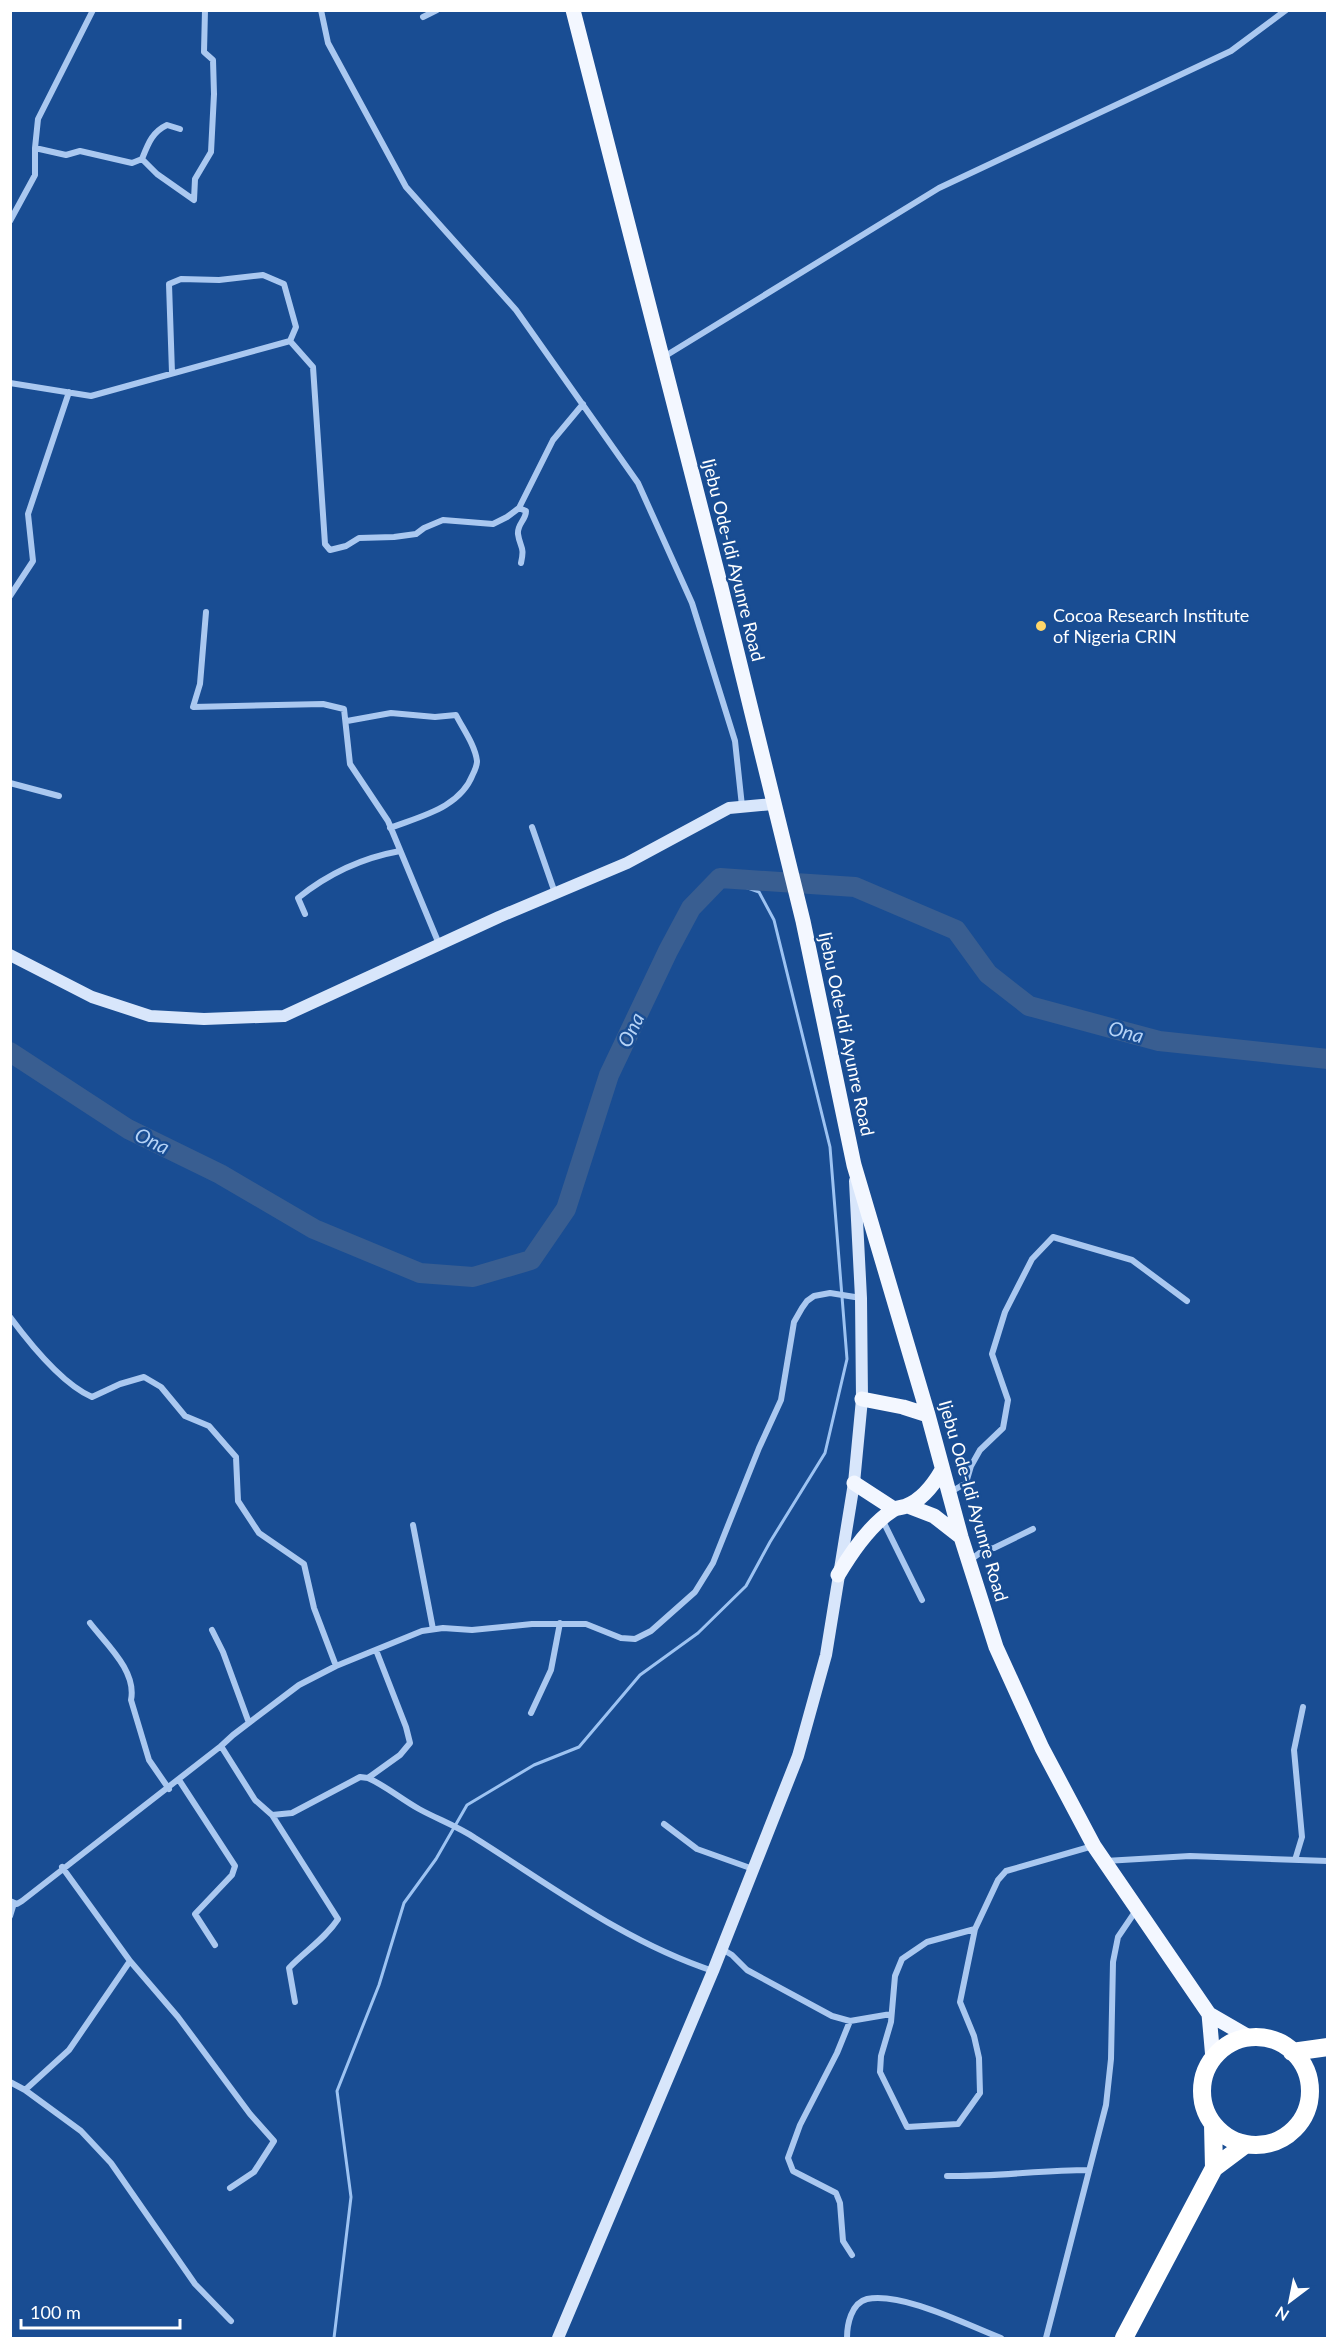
<svg xmlns="http://www.w3.org/2000/svg" width="1338" height="2349" viewBox="0 0 1338 2349" font-family="Lato,sans-serif">
<rect width="100%" height="100%" fill="#194d93"/>
<g fill="none" stroke-linecap="round" stroke-linejoin="round">
<path stroke="#9dc3f2" stroke-width="3" d="M334,2338L351,2197L337,2091L379,1985L404,1903L436,1859L467,1805L534,1765L579,1747L640,1675L698,1633L746,1586L770,1542L825,1453L847,1359L830,1147L774,920L759,892L720,878"/>
<path stroke="#395e91" stroke-width="20" d="M10,1052L128,1129L220,1174L314,1229L420,1273L473,1277L531,1260L566,1209L609,1075L668,951L691,908L720,878L855,887L956,930L988,974L1029,1006L1159,1041L1328,1059"/>
<path stroke="#aac8f0" stroke-width="6" d="M321,10L328,43L406,187L516,310L638,483L692,603L735,741L742,806
M423,17L437,10
M35,148L66,155L80,151L132,163L142,159C148,144 152,132 167,125L180,129
M142,159L157,174L194,200L195,179L211,152L214,94L213,60L204,52L205,10
M10,221L35,175V148L38,119L93,10
M662,358L939,188L1231,51L1286,10
M172,373L169,284L181,279L219,280L263,275L284,284L296,327L290,341
M10,383L91,396L290,341L313,367L325,544L330,550L346,546L359,538L394,537L416,534L424,528L443,520L493,524L507,517L519,508L553,440L583,404
M519,508L526,511C526,520 517,524 518,534C520,548 525,546 521,563
M10,596L33,561L28,514L69,392
M206,612L200,684L193,707L323,704L344,709L350,764L388,821L439,944
M347,721L391,713L435,717L456,715C463,729 475,745 477,761C477,766 475,770 473,774C460,808 421,816 390,828
M10,783L59,796
M532,827L555,893
M305,914L298,898C329,873 361,858 400,851
M10,1317C30,1344 62,1384 92,1397L120,1384L144,1377L161,1387L185,1416L209,1426L236,1457L238,1501L259,1533L304,1564L314,1608L336,1666
M949,1493L966,1483L971,1466L980,1450L1003,1428L1008,1400L992,1354L1005,1312L1032,1259L1053,1237L1132,1260L1187,1301
M883,1521L922,1600
M413,1525L433,1629
M969,1561L985,1549L994,1548L1033,1529
M90,1623C106,1644 137,1671 131,1700L149,1760L169,1789
M212,1630L223,1652L249,1723
M531,1713L551,1670L560,1623
M368,1778L400,1755L410,1743L406,1727L376,1650
M179,1780L235,1866L232,1875L195,1914L215,1945
M272,1815L338,1919C325,1939 305,1951 289,1968L295,2002
M664,1824L697,1849L753,1869
M1295,1860L1302,1837L1294,1750L1303,1707
M1105,1861L1190,1856L1328,1861
M10,1901L17,1904L22,1901L221,1746
M10,1916L14,1903
M975,1929L927,1942L902,1959L895,1976L891,2022L881,2056L880,2072L907,2127L958,2124L980,2093L979,2058L974,2036L960,2002L975,1929L998,1880L1006,1871L1093,1846
M722,1949L732,1955L747,1970L832,2016L850,2021L891,2014
M130,1961L178,2017L250,2114L274,2141L254,2172L230,2188
M713,1971C625,1942 553,1887 475,1838C457,1826 437,1819 419,1809C401,1799 386,1786 368,1778L360,1777L292,1813L272,1815L255,1800L221,1746L233,1735L299,1685L336,1666L422,1631L443,1628L472,1630L532,1624H586L621,1638L635,1639L651,1631L695,1592L713,1563L759,1448L781,1400L794,1322L802,1308L807,1301L814,1296L830,1293L861,1298
M850,2021L837,2053L800,2125L788,2158L793,2171L836,2193L840,2203L843,2241L852,2255
M10,2082L25,2090L81,2131L111,2163L195,2284L231,2321
M25,2090L69,2050L130,1961L62,1867
M947,2176C994,2177 1042,2170 1089,2170
M847,2338C847,2325 851,2303 867,2299C903,2292 967,2325 1001,2338
M1046,2338L1106,2105L1111,2059L1113,1962L1118,1937L1137,1909"/>
<path stroke="#d8e6fb" stroke-width="12" d="M10,955L92,997L150,1016L204,1019L284,1016L499,917L627,863L729,808L773,804
M558,2338L713,1971L798,1756L826,1655L854,1483L862,1399L861,1298L855,1181"/>
<path stroke="#f3f7ff" stroke-width="15" d="M573,10L721,587L803,921L854,1165L928,1415L961,1537L996,1647L1042,1748L1094,1846L1209,2014L1247,2036
M862,1399L903,1407L928,1415
M854,1483L894,1509
M908,1506L934,1516L961,1537
M838,1575C851,1553 871,1524 893,1510C897,1507 902,1508 906,1506C922,1500 934,1484 942,1470
M1209,2014L1213,2059"/>
<path stroke="#fff" stroke-width="18" d="M1202 2091a54 54 0 1 1 108 0a54 54 0 1 1-108 0Z
M1292,2052L1328,2047
M1213,2124L1214,2168
M1124,2338L1214,2168L1246,2144"/>
</g>
<circle fill="#ffd669" stroke="#194d93" stroke-width="2" cx="1041" cy="626" r="6"/>
<g text-anchor="middle" stroke-width="5" stroke-linejoin="round" paint-order="stroke">
<g font-size="18" fill="#fff" stroke="#194d93">
<text transform="translate(733 560) rotate(76)" y="6">Ijebu Ode-Idi Ayunre Road</text>
<text transform="translate(846 1034) rotate(78)" y="6">Ijebu Ode-Idi Ayunre Road</text>
<text transform="translate(973 1501) rotate(74)" y="6">Ijebu Ode-Idi Ayunre Road</text>
</g>
<g font-size="18" fill="#fff" stroke="#194d93" text-anchor="start">
<text x="1053" y="622">Cocoa Research Institute<tspan x="1053" dy="21">of Nigeria CRIN</tspan></text>
</g>
<g font-size="20" font-style="italic" fill="#b6d3f6" stroke="#194d93">
<text transform="translate(631 1030) rotate(-64)" y="7">Ona</text>
<text transform="translate(1126 1032) rotate(15)" y="7">Ona</text>
<text transform="translate(152 1141) rotate(26)" y="7">Ona</text>
</g>
</g>
<rect width="1338" height="2349" fill="none" stroke="#ffffff" stroke-width="24"/>
<g transform="translate(1290 2301) rotate(212)" stroke="#194d93" stroke-width="4.5" paint-order="stroke">
<path d="M0-4.5L10 22L0 15L-10 22Z" fill="#ffffff"/>
<text y="-9" font-size="16" font-weight="bold" text-anchor="middle" fill="#ffffff">N</text>
</g>
<path d="M21 2319v9h159v-9" fill="none" stroke="#ffffff" stroke-width="3"/>
<text x="30" y="2319" font-size="18" fill="#ffffff" stroke="#194d93" stroke-width="4.5" paint-order="stroke">100 m</text>
</svg>
